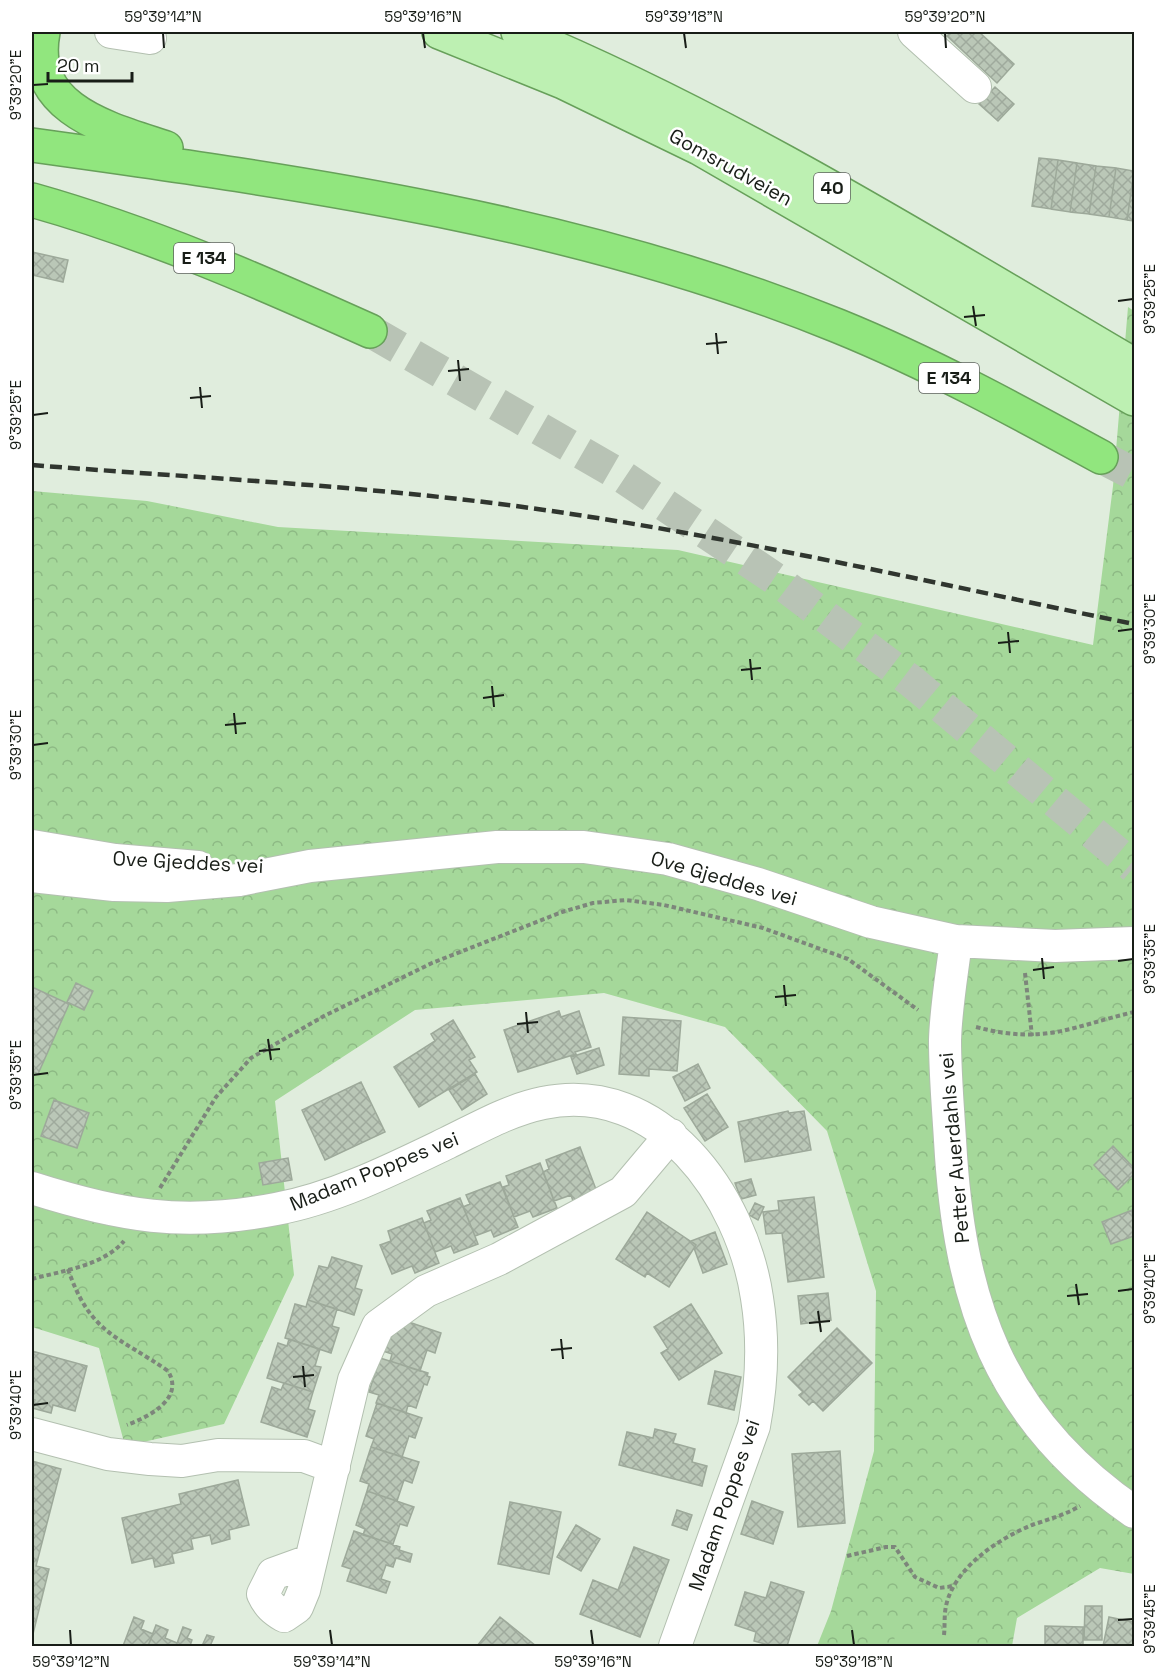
<svg xmlns="http://www.w3.org/2000/svg" width="1166" height="1678" viewBox="0 0 1166 1678" font-family="'Space Grotesk',sans-serif">
<defs>
<pattern id="forest-crowns" width="20" height="18" patternUnits="userSpaceOnUse" patternTransform="scale(1.5)"><rect width="20" height="18" fill="#a5d89a"/><path d="M2 6a3 3 0 1 1 6 0M12 15a3 3 0 1 1 6 0" fill="none" stroke="#8db984"/></pattern>
<pattern id="building-cross-hatch" width="8" height="8" patternUnits="userSpaceOnUse" patternTransform="scale(1.5)"><rect width="8" height="8" fill="#bac7b7"/><path d="M0 0l8 8M0 8l8-8" fill="none" stroke="#9faa9d"/></pattern>
</defs>
<rect width="100%" height="100%" fill="#e0eddd"/>
<path fill="url(#forest-crowns)" d="M1128,307L1134,311V1574L1100,1568L1017,1618L1012,1646H817L831,1611L874,1451L876,1291L827,1131L725,1027L604,993L415,1010L275,1101L294,1275L224,1424L125,1446L99,1348L32,1327V491L147,501L278,527L678,550L1093,645L1113,486Z"/>
<path fill="#a5d89a" d="M895,1631L972,1636L971,1646H894Z"/>
<path fill="url(#building-cross-hatch)" stroke="#9da99a" stroke-width="1.5" d="M951,32H979L1014,64L997,83L947,36Z
M995,87L1014,104L998,121L979,104Z
M1039,158L1058,160L1051,209L1032,206Z
M1058,160L1077,163L1070,212L1051,209Z
M1077,163L1096,166L1089,214L1070,212Z
M1096,166L1116,168L1109,217L1089,214Z
M1116,168L1134,171L1127,220L1109,217Z
M1134,171V221L1127,220Z
M32,252L68,260L63,282L32,275Z
M76,983L93,991L84,1010L67,1002Z
M32,987L69,1004L38,1074L32,1071Z
M559,1011L561,1017L579,1011L591,1047L575,1052L576,1054L518,1072L504,1030Z
M623,1017L681,1021L677,1071L649,1069V1076L619,1074Z
M453,1020L475,1057L469,1060L477,1072L419,1107L394,1067L435,1041L431,1034Z
M599,1048L604,1065L577,1074L571,1057Z
M698,1064L710,1088L685,1101L673,1077Z
M475,1074L487,1094L462,1110L449,1090Z
M361,1082L385,1132L325,1160L302,1110Z
M707,1094L728,1127L705,1141L684,1108Z
M54,1100L89,1113L77,1148L41,1136Z
M788,1111L789,1113L804,1111L811,1150L745,1162L738,1122Z
M1113,1146L1134,1168V1174L1118,1190L1094,1165Z
M580,1147L597,1192L573,1201L571,1195L554,1201L543,1172L549,1169L546,1160Z
M288,1158L292,1180L263,1185L259,1163Z
M540,1163L557,1208L533,1217L530,1211L514,1217L503,1187L509,1185L506,1176Z
M751,1179L756,1195L741,1199L735,1183Z
M500,1182L518,1227L494,1237L491,1230L475,1236L463,1207L470,1204L466,1195Z
M814,1197L824,1277L788,1282L782,1233L766,1234L763,1212L779,1210L778,1201Z
M460,1198L478,1244L454,1253L451,1246L435,1252L424,1223L431,1220L427,1211Z
M755,1203L764,1207L758,1220L749,1215Z
M1132,1210L1134,1236L1111,1244L1102,1222Z
M647,1212L696,1245L669,1287L647,1273L645,1277L616,1259Z
M422,1218L439,1263L415,1273L412,1266L392,1274L380,1245L391,1241L388,1231Z
M715,1232L727,1264L703,1273L694,1248L696,1245L691,1241Z
M332,1257L362,1266L355,1288L362,1290L354,1315L308,1300L319,1266L328,1268Z
M828,1293L831,1320L801,1324L798,1296Z
M308,1300L337,1309L332,1326L339,1328L331,1353L285,1338L295,1304L306,1307Z
M691,1304L722,1353L679,1380L661,1353L668,1349L654,1327Z
M394,1317L441,1333L435,1353L427,1350L420,1371L390,1361L392,1354L383,1351Z
M837,1328L872,1363L823,1411L813,1401L809,1405L799,1395L803,1392L788,1377Z
M289,1339L320,1349L315,1366L321,1367L313,1392L267,1378L278,1343L287,1346Z
M32,1351L87,1366L75,1411L53,1405L51,1413L32,1408L35,1400L32,1399Z
M380,1358L428,1373L427,1376L430,1377L427,1385L424,1384L416,1408L408,1405L406,1413L376,1403L379,1395L369,1392Z
M715,1371L741,1377L734,1410L708,1404Z
M284,1383L313,1392L308,1409L315,1411L307,1437L261,1422L272,1387L281,1390Z
M377,1403L422,1418L415,1438L409,1436L402,1457L371,1447L374,1439L366,1436Z
M655,1429L676,1434L673,1443L695,1449L692,1462L707,1466L702,1486L619,1465L627,1432L653,1438Z
M371,1447L419,1462L412,1483L404,1480L397,1501L367,1491L369,1484L360,1481Z
M840,1451L845,1523L798,1527L792,1454Z
M32,1461L61,1469L36,1566L49,1569L32,1638Z
M238,1480L249,1525L229,1530L230,1539L212,1544L210,1535L191,1539L193,1549L172,1554L174,1563L155,1567L153,1558L132,1563L122,1518L181,1504L179,1494Z
M367,1491L414,1507L407,1526L400,1524L393,1544L363,1535L365,1529L356,1525Z
M752,1501L783,1512L773,1544L741,1534Z
M510,1502L561,1512L549,1574L498,1564Z
M677,1510L692,1515L687,1530L672,1525Z
M576,1525L600,1539L581,1571L557,1557Z
M354,1531L400,1547L399,1550L412,1554L410,1562L396,1558L393,1567L386,1565L381,1579L390,1582L386,1593L347,1581L351,1569L342,1566Z
M634,1547L669,1560L640,1637L580,1614L593,1580L618,1590Z
M771,1582L804,1592L787,1646H772L754,1641L756,1632L735,1625L745,1592L766,1598Z
M1085,1606H1102V1640H1084Z
M134,1617L144,1621L141,1629L153,1634L148,1646H123Z
M500,1617L536,1646H477Z
M1109,1617L1134,1622L1133,1646H1103Z
M156,1625L168,1630L165,1638L177,1643L176,1646H148Z
M1045,1626L1083,1627V1646H1045Z
M183,1627L191,1630L187,1638L192,1640L190,1646H176Z
M207,1635L214,1637L210,1646H202Z"/>
<g fill="none" stroke-linecap="round" stroke-linejoin="round">
<path stroke="#b8c3b5" stroke-width="33" stroke-dasharray="33 16" stroke-linecap="butt" d="M370,331L620,475L777,580L911,681L1134,867
M1101,457L1134,474"/>
<g stroke="#b3c0b0" stroke-width="34">
<path id="minor" d="M111,32L150,38
M914,32L975,87
M32,846L115,860L198,867
M32,876L114,885L167,886L239,880L310,866L497,847H584L668,859L758,884L871,922L956,941L1055,946L1134,943
M956,941C952,974 946,1007 945,1040C945,1074 948,1107 950,1140C959,1300 997,1418 1134,1512
M32,1188C120,1216 183,1227 276,1209C335,1198 393,1169 447,1143C478,1128 509,1110 543,1103C660,1079 742,1196 757,1298C764,1341 762,1383 754,1426L675,1646
M32,1434L108,1454L150,1459L182,1461L218,1455L304,1456L334,1467
M309,1561L273,1574L263,1594C268,1605 274,1610 284,1616L297,1607L304,1590L354,1380L378,1326L426,1291L499,1259L623,1192L671,1135"/>
</g>
<g stroke="#67a05a" stroke-width="36">
<path id="major" d="M439,32L563,82L699,148L1134,399
M518,32C734,122 933,247 1134,365"/>
</g>
<g stroke="#67a05a" stroke-width="36">
<path id="highway" d="M43,32C28,110 109,129 166,148
M32,145C306,183 579,221 838,326C929,363 1015,410 1101,457
M32,200C149,233 259,281 370,331"/>
</g>
<path stroke="#7d867b" stroke-width="4" stroke-dasharray="4.5 3" stroke-linecap="butt" d="M1025,973L1032,1036
M976,1027C1045,1045 1070,1027 1134,1012
M160,1188L216,1097L251,1058L324,1016L432,963L562,912L593,903L626,900L664,905L763,928L848,959L918,1010
M68,1269C90,1334 118,1336 168,1371C185,1399 148,1417 127,1425
M32,1279C61,1271 103,1266 124,1241
M847,1556L886,1547H895L915,1577L939,1588L954,1586
M944,1635C945,1626 944,1615 946,1606C954,1568 998,1539 1032,1525C1049,1519 1065,1515 1080,1506"/>
<use href="#minor" stroke="#fff" stroke-width="32"/>
<use href="#major" stroke="#bdf0b2" stroke-width="33"/>
<use href="#highway" stroke="#91e67e" stroke-width="33"/>
<path stroke="#30362f" stroke-width="4.5" stroke-dasharray="12 6" stroke-linecap="butt" d="M32,465C196,478 360,485 523,507C728,535 932,583 1134,624"/>
</g>
<path fill="none" stroke="#181d17" stroke-width="2" d="M163,33L164,48M423,33L425,48M684,33L686,48M945,33L946,48M33,85L48,84M1118,301L1133,299M973,306L976,326M964,317L985,315M716,333L718,354M706,344L727,342M458,360L460,381M448,371L469,369M200,387L202,408M190,398L211,396M33,415L48,413M1118,631L1133,629M1008,632L1010,653M998,643L1019,641M750,659L752,680M741,670L761,668M492,686L494,707M483,698L504,695M234,713L236,734M225,725L246,723M33,745L48,743M1042,958L1044,979M1118,961L1133,959M1033,970L1054,967M784,985L786,1006M775,997L796,995M526,1012L528,1033M517,1024L538,1022M268,1039L271,1060M259,1051L280,1049M33,1075L48,1073M1076,1284L1079,1305M1118,1291L1133,1289M1067,1296L1088,1294M818,1311L821,1332M809,1323L830,1321M561,1339L563,1359M551,1350L572,1348M303,1366L305,1387M293,1377L314,1375M33,1405L48,1403M1118,1620L1133,1619M70,1630L71,1645M330,1630L332,1645M591,1630L593,1645M852,1630L854,1645"/>
<g text-anchor="middle" stroke-width="5" stroke-linejoin="round" paint-order="stroke">
<g fill="#fff" stroke="#5d615d" stroke-width="1.5">
<rect x="814" y="173" width="36" height="30" rx="4.5"/>
<rect x="174" y="243" width="60" height="30" rx="4.5"/>
<rect x="919" y="363" width="60" height="30" rx="4.5"/>
</g>
<g font-size="18" font-weight="bold" fill="#181d17">
<text x="832" y="194">40</text>
<text x="204" y="264">E 134</text>
<text x="949" y="384">E 134</text>
</g>
<g font-size="20" fill="#181d17" stroke="#fff">
<text transform="translate(731 167) rotate(29)" y="7">Gomsrudveien</text>
<text transform="translate(188 862) rotate(3)" y="7">Ove Gjeddes vei</text>
<text transform="translate(724 878) rotate(16)" y="7">Ove Gjeddes vei</text>
<text transform="translate(954 1148) rotate(-95)" y="7">Petter Auerdahls vei</text>
<text transform="translate(374 1171) rotate(-22)" y="7">Madam Poppes vei</text>
<text transform="translate(724 1505) rotate(-71)" y="7">Madam Poppes vei</text>
</g>
</g>
<rect width="1166" height="1678" fill="none" stroke="#ffffff" stroke-width="66"/>
<path d="M48 72v9h84v-9" fill="none" stroke="#181d17" stroke-width="3"/>
<text x="57" y="72" font-size="18" fill="#181d17" stroke="#ffffff" stroke-width="4.5" paint-order="stroke">20 m</text>
<rect x="33" y="33" width="1100" height="1612" fill="none" stroke="#181d17" stroke-width="2"/>
<g font-size="15" text-anchor="middle" fill="#181d17">
<text x="163" y="22">59°39'14"N</text>
<text x="423" y="22">59°39'16"N</text>
<text x="684" y="22">59°39'18"N</text>
<text x="945" y="22">59°39'20"N</text>
<text transform="translate(16 85) rotate(-90)" y="5">9°39'20"E</text>
<text transform="translate(1150 299) rotate(-90)" y="5">9°39'25"E</text>
<text transform="translate(16 415) rotate(-90)" y="5">9°39'25"E</text>
<text transform="translate(1150 629) rotate(-90)" y="5">9°39'30"E</text>
<text transform="translate(16 745) rotate(-90)" y="5">9°39'30"E</text>
<text transform="translate(1150 959) rotate(-90)" y="5">9°39'35"E</text>
<text transform="translate(16 1075) rotate(-90)" y="5">9°39'35"E</text>
<text transform="translate(1150 1289) rotate(-90)" y="5">9°39'40"E</text>
<text transform="translate(16 1405) rotate(-90)" y="5">9°39'40"E</text>
<text transform="translate(1150 1619) rotate(-90)" y="5">9°39'45"E</text>
<text x="71" y="1667">59°39'12"N</text>
<text x="332" y="1667">59°39'14"N</text>
<text x="593" y="1667">59°39'16"N</text>
<text x="854" y="1667">59°39'18"N</text>
</g>
</svg>
